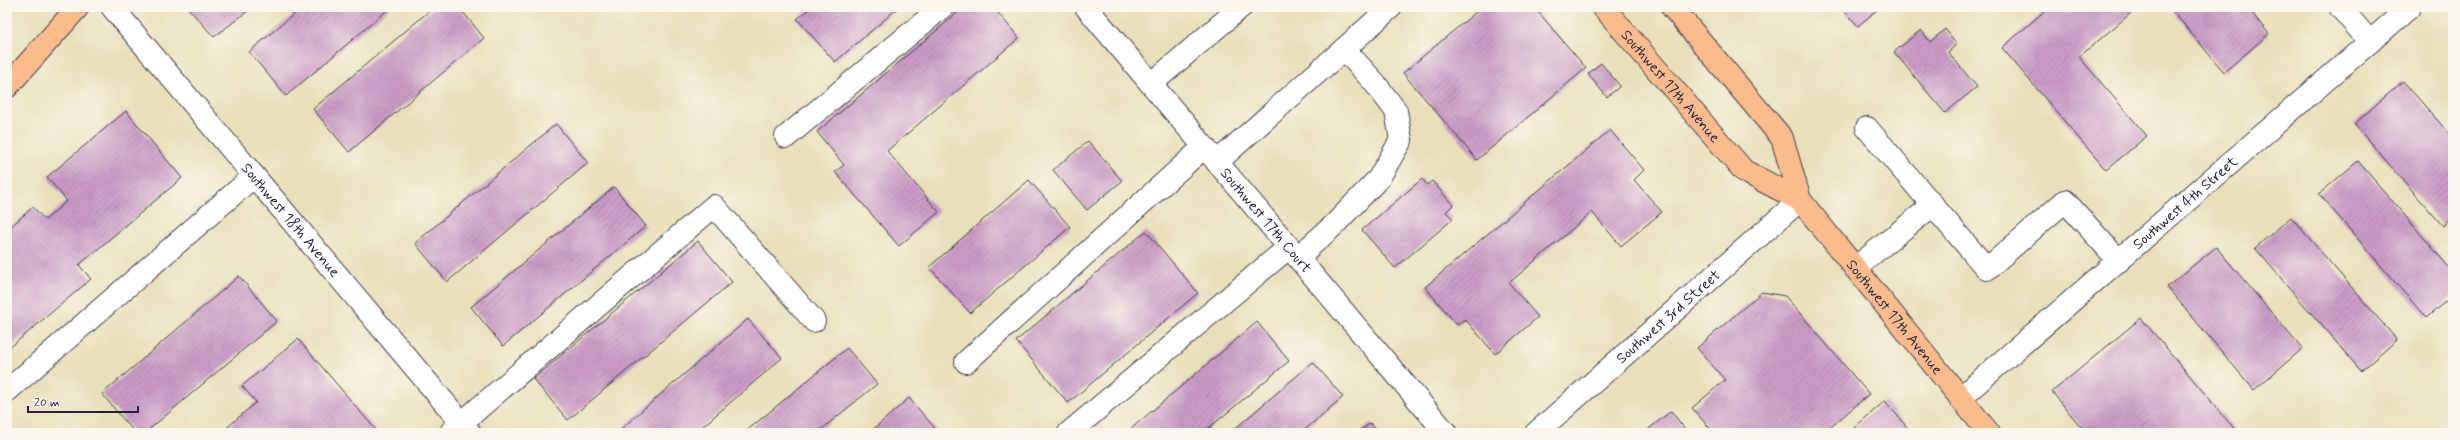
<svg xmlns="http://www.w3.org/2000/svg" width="2460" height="440" viewBox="0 0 2460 440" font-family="Mynerve,sans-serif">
<defs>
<pattern id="building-hatch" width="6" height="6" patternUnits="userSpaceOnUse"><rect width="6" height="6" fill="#ca9cc6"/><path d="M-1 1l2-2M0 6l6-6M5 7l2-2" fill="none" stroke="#a47fa2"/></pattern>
</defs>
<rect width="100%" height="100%" fill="#fbf7ec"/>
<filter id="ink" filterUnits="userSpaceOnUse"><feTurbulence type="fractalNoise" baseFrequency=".025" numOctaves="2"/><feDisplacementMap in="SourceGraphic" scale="8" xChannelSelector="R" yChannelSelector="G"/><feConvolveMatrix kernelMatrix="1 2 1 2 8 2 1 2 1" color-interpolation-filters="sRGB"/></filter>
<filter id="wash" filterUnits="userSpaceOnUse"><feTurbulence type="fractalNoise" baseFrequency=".012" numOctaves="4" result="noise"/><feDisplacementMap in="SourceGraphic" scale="16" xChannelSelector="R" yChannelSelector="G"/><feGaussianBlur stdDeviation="0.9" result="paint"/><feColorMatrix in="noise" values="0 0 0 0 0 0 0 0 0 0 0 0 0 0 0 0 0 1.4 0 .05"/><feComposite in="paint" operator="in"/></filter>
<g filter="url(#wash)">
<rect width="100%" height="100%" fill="#e8e0ba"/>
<g id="blocks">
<path fill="url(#building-hatch)" d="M187,7H253L214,37Z
M302,7H391L286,96L249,52Z
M434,7H459L484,38L349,152L313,109Z
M812,7H899L835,62L797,19Z
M964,7H993L1019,38L887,151L939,212L899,246L835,172L844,165L817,132Z
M1482,7H1534L1586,68L1477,160L1403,73Z
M1841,7H1880L1858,26Z
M2049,7H2138L2079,57L2147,136L2106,170L2002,48Z
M2169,7H2247L2269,34L2224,72Z
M1945,29L1957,44L1948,52L1977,87L1945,113L1894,52L1921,30L1930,42Z
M1601,63L1620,86L1607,97L1588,74Z
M2403,81L2453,138V217L2443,226L2354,124Z
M126,111L182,178L79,265L91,279L7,350V230L33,207L45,220L67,201L47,177Z
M556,124L588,163L447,282L415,243Z
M1610,130L1644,170L1634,180L1662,212L1621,246L1592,212L1509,283L1538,317L1495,354L1465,319L1457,325L1425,287Z
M1088,141L1122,181L1087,210L1053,170Z
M2358,161L2453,272V295L2426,318L2319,194Z
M1422,179L1427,185L1432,181L1453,205L1446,212L1453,219L1395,268L1362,230Z
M1029,180L1070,227L970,313L929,267Z
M614,187L646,226L503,346L471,307Z
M2291,217L2397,340L2361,371L2255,248Z
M1146,231L1198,293L1068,403L1016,341Z
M698,241L732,282L568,420L533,379Z
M2216,247L2302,349L2254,390L2167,287Z
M239,276L277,321L145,433H135L102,394Z
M1762,292L1785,296L1869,394L1824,433H1714L1692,408L1725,380L1697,348Z
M2141,318L2237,432L2235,433H2086L2052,392Z
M748,319L782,358L695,433H616Z
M1257,322L1289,361L1203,433H1126Z
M298,339L376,430L373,433H221L256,402L242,386Z
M847,348L877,384L817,433H744Z
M1313,362L1343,397L1301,433H1230Z
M909,398L939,433H869Z
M1885,401L1912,433H1848Z
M1671,411L1688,433H1644Z
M1370,423L1379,433H1358Z"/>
</g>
</g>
<g filter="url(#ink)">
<use href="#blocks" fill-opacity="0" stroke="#403e4e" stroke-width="1"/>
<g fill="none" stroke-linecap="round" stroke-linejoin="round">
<g stroke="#403e4e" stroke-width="24">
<g id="minor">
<path id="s1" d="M112,7L470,433"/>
<path id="s2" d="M1086,7L1446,433"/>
<path d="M2340,7L2370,42"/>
<path d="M1344,49L1391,7"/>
<path d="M1151,84L1241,7"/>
<path d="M1867,128L1987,269L2065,201L2119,261"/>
<path d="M786,137L942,7"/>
<path d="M1217,162L1344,49L1374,82L1396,111L1401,140L1379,178L1333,226L1298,257"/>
<path d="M1855,268L1933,205"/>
<path d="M966,362L1204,147"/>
<path d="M7,391L254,176"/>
<path id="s3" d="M1960,398L2410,7"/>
<path d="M451,432L714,206L814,321"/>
<path d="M1069,433L1289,247"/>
<path id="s4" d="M1536,433L1800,200"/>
</g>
</g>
<g stroke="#403e4e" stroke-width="24">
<g id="major">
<path id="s5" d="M1603,7L1744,171L1800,200"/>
<path id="s6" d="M1672,7L1782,138L1800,200L1989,433"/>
<path d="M7,87L78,7"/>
</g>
</g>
<use href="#minor" stroke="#fff" stroke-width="22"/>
<use href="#major" stroke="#fbbb8c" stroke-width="22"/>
</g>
</g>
<g text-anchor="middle" stroke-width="3" stroke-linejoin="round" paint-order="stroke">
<g font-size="15" fill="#22223b" stroke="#fbf7ec">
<text dy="5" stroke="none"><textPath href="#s5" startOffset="104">Southwest 17th Avenue</textPath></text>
<text dy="5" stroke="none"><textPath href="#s3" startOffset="298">Southwest 4th Street</textPath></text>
<text dy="5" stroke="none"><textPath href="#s1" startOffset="278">Southwest 18th Avenue</textPath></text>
<text dy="5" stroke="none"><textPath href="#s2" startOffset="279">Southwest 17th Court</textPath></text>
<text dy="5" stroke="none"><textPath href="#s4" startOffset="176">Southwest 3rd Street</textPath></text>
<text dy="5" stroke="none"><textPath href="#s6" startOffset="386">Southwest 17th Avenue</textPath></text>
</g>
</g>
<rect width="2460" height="440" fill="none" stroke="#fbf7ec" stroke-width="24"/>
<path d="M28 406v6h110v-6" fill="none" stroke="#22223b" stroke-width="2"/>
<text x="34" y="406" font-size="12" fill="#22223b" stroke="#fbf7ec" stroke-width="3" paint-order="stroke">20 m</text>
</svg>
